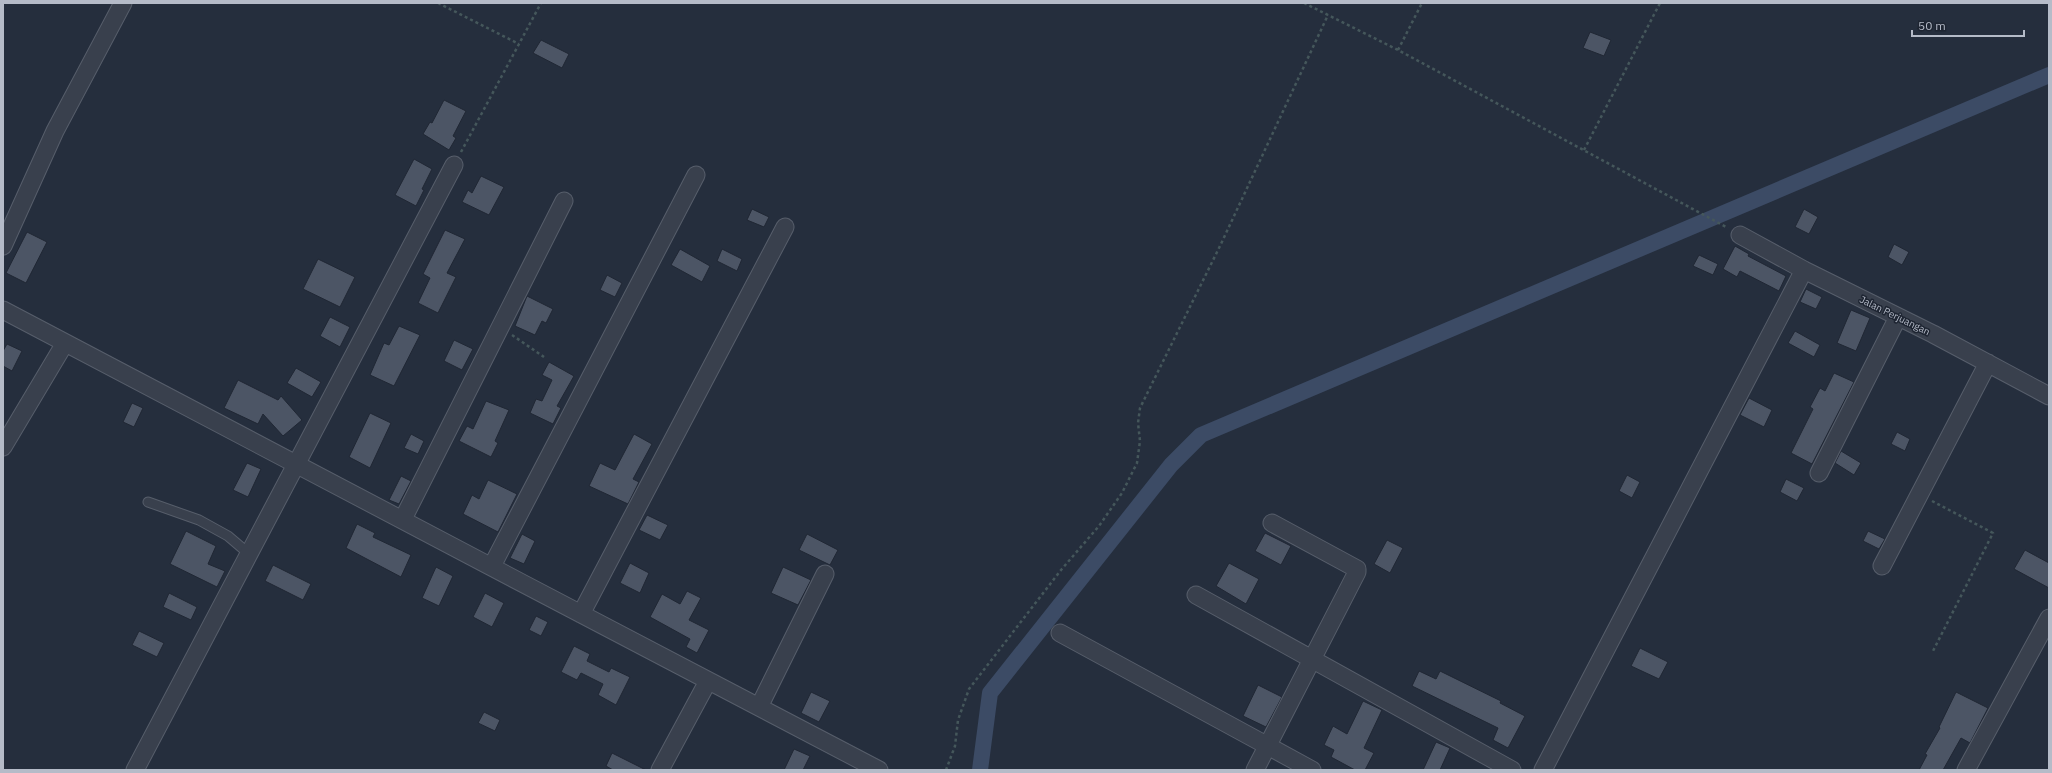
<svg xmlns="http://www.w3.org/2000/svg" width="2052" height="773" viewBox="0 0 2052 773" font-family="'IBM Plex Sans',sans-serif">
<rect width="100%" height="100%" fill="#252e3d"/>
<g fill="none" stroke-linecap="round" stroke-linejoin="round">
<path stroke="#3c4b65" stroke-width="16" d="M980,770L990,693L1171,465L1201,435L2049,75"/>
</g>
<path fill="#4c5565" stroke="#202734" d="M1590,32L1611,40L1604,56L1583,48Z
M541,40L569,54L562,68L533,53Z
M444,100L466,111L453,136L456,138L449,150L423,134L430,122L432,123Z
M414,159L432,169L422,189L424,190L416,206L395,195Z
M481,176L504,187L489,215L462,202L468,190L472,193Z
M752,209L769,217L764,227L747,220Z
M1804,209L1818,217L1809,234L1795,227Z
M445,230L465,239L447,273L456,277L438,313L418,303L430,278L423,274Z
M27,232L47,242L26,283L6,273Z
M1894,244L1909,252L1902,265L1888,257Z
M1735,246L1749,254L1748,256L1786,276L1779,291L1740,271L1737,277L1723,269Z
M680,249L710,266L702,282L671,265Z
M722,249L742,259L737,271L717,261Z
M1699,255L1718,264L1713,275L1693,266Z
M318,259L355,277L340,307L303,289Z
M607,275L622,283L615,297L600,290Z
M1806,289L1822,297L1816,309L1800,302Z
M527,296L553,309L546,323L542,321L535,335L515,326Z
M1851,310L1870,318L1856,351L1837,343Z
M330,317L350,327L340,347L320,336Z
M399,326L420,335L394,386L370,375L384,343L389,345Z
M1795,331L1820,345L1814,357L1788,343Z
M454,340L473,349L462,370L444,361Z
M7,344L22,351L12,371L3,366V351Z
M549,362L574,376L557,406L561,408L553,424L530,413L536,399L542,401L552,380L542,375Z
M296,368L321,382L312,397L287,383Z
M1834,373L1854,382L1812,464L1791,453L1813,409L1810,407L1820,388L1825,391Z
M238,380L278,400L281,396L302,420L283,436L263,414L258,424L224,408Z
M1749,398L1772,410L1764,427L1740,415Z
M486,401L509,410L495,441L498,443L491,457L459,441L467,426L473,429Z
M132,403L143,408L134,427L123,422Z
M370,413L391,423L370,468L349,457Z
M1897,432L1910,439L1905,451L1891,444Z
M411,434L424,441L418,454L404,448Z
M634,434L652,444L633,479L639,482L628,504L589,486L600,463L615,470Z
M1841,451L1861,463L1854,475L1835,463Z
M247,463L261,469L248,497L233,490Z
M1627,475L1640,482L1632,498L1619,491Z
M401,476L411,481L399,504L389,500Z
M1786,479L1804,488L1797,501L1780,492Z
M488,480L517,494L498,532L463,514L472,495L479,499Z
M647,515L668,525L660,540L639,530Z
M357,524L375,533L373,537L411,555L401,577L346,548Z
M186,531L216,546L208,564L225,571L217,587L170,564Z
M1868,531L1885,539L1879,549L1863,541Z
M1265,533L1291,546L1281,565L1255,551Z
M522,534L535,541L524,564L510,558Z
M807,534L838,550L830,565L799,550Z
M1387,540L1403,548L1390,573L1374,564Z
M2025,550L2049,563V588L2014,569Z
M630,563L649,573L640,593L620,583Z
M1229,563L1259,579L1246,604L1216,586Z
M273,565L311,584L303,600L265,581Z
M436,567L453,576L439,606L422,598Z
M783,567L811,580L798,605L771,593Z
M687,591L701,598L689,620L709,630L697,653L686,647L690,639L650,617L662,594L680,604Z
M169,593L197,607L191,620L163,607Z
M485,593L504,603L492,627L473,617Z
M536,616L548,622L541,636L529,630Z
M139,631L164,643L157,657L132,645Z
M574,646L590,654L587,661L609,672L611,668L630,677L616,705L598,695L603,684L581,673L577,680L561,672Z
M1640,648L1668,662L1659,679L1631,666Z
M1419,671L1436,679L1440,671L1501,701L1500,703L1525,716L1508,748L1493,740L1498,728L1412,686Z
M1258,685L1282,697L1266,727L1243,716Z
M811,692L830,701L819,722L801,713Z
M1956,692L1988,708L1970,743L1961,738L1943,770H1919L1927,755L1925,754L1940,728L1939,727Z
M1363,701L1382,710L1364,748L1374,753L1365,770H1355L1331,757L1334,750L1324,745L1333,726L1347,734Z
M484,712L500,720L495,731L478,723Z
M1436,742L1450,748L1440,770H1423Z
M794,749L810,756L803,770H784Z
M612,753L646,770H613L606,766Z"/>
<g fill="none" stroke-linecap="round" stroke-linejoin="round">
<g stroke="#575e6b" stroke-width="11">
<path id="service" d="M148,502L199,520L228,536L248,553"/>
</g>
<g stroke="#575e6b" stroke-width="19">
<path id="minor" d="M1740,235L1804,270L1933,334L2049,396
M3,246L55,131L123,3
M3,310C294,464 587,617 879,770
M3,447L65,343
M1819,473L1898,317
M403,519L564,201
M492,566L696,175
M1882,566L1988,363
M1196,595L1512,770
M581,614L785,227
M1060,633L1312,770
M759,707L825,574
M135,770L454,165
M660,770L708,681
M1255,770L1357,572V569L1272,523
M1543,770L1804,270
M1966,770L2049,618"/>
</g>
<path stroke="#45575b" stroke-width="2.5" stroke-dasharray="3 3" stroke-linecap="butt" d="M438,3L519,44
M1304,3L1398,50L1728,228
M1398,50L1422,3
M1584,150L1660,3
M461,152L541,3
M512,335L544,357
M1932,501L1993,533L1933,651
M946,770L955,746L958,720L969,689L1061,570L1099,526L1122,493L1137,463L1140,441L1138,423L1140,408L1220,246L1328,15"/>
<use href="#service" stroke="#39404d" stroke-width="9"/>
<use href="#minor" stroke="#39404d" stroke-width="17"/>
</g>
<g text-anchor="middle" stroke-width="3" stroke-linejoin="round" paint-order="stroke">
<g font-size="10" fill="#b5bbc8" stroke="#1e2532">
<text transform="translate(1895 315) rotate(26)" y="4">Jalan Perjuangan</text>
</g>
</g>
<rect width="2052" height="773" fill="none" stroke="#b5bbc8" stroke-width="8"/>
<path d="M1912 30v6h112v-6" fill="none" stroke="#b5bbc8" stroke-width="2"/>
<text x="1918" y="30" font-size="12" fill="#b5bbc8" stroke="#1e2532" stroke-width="3" paint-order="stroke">50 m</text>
</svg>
